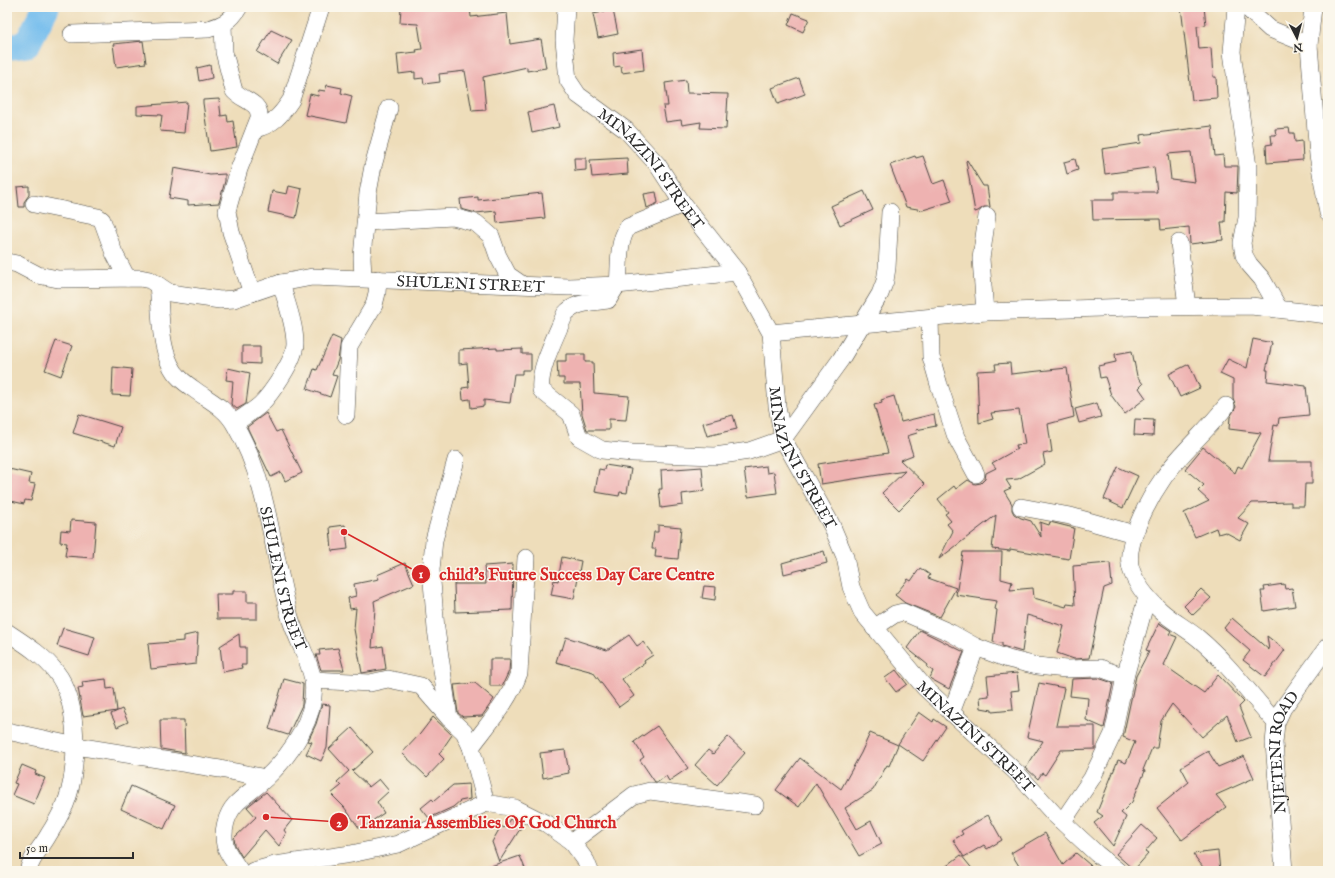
<svg xmlns="http://www.w3.org/2000/svg" width="1335" height="878" viewBox="0 0 1335 878" font-family="'IM FELL English',serif">
<rect width="100%" height="100%" fill="#fbf7ec"/>
<filter id="ink" filterUnits="userSpaceOnUse"><feTurbulence type="fractalNoise" baseFrequency=".025" numOctaves="2"/><feDisplacementMap in="SourceGraphic" scale="8" xChannelSelector="R" yChannelSelector="G"/><feConvolveMatrix kernelMatrix="1 2 1 2 8 2 1 2 1" color-interpolation-filters="sRGB"/></filter>
<filter id="wash" filterUnits="userSpaceOnUse"><feTurbulence type="fractalNoise" baseFrequency=".012" numOctaves="4" result="noise"/><feDisplacementMap in="SourceGraphic" scale="16" xChannelSelector="R" yChannelSelector="G"/><feGaussianBlur stdDeviation="0.9" result="paint"/><feColorMatrix in="noise" values="0 0 0 0 0 0 0 0 0 0 0 0 0 0 0 0 0 1.4 0 .05"/><feComposite in="paint" operator="in"/></filter>
<g filter="url(#wash)">
<rect width="100%" height="100%" fill="#eeddba"/>
<g fill="none" stroke-linecap="round" stroke-linejoin="round">
<path stroke="#74bded" stroke-width="27" d="M7,47L27,44L46,7"/>
</g>
<g id="blocks">
<path fill="#eeb2b1" fill-rule="evenodd" d="M401,7H470L471,17L507,13L510,44L541,39L546,68L527,71V67L483,77L486,110L472,111L465,71L439,74L440,82L424,84L423,78L415,79V72L399,74L397,54L417,52L416,50L422,49L418,24L400,23Z
M1181,7H1204L1206,25L1197,26L1199,49L1211,48L1213,77H1216L1217,98L1192,100Z
M613,10L618,34L598,38L593,14Z
M793,13L809,19L803,32L788,25Z
M271,30L292,40L277,64L257,52Z
M143,41L146,63L116,67L113,44Z
M642,49L644,70L622,73L621,66L614,67L613,53Z
M210,65L212,78L199,81L197,68Z
M799,78L805,94L778,104L772,88Z
M686,80L687,93L728,94L726,129L700,128L701,122L682,125L681,120L666,122L663,106H668L665,83Z
M327,85L342,88L341,93L352,96L346,123L305,115L310,94L318,96L319,90L325,91Z
M219,99L221,116L227,115L228,122L233,121L237,147L210,151L203,103V100Z
M187,102L184,133L160,131L162,115L137,114V106Z
M554,106L559,127L532,133L528,112Z
M1212,126L1215,156L1223,155L1224,166H1238V168L1237,193L1226,192L1225,222H1221L1223,240L1190,244L1189,227L1161,230L1160,219L1093,220L1092,200H1114V192H1157L1154,167L1105,174L1102,149L1141,143L1140,135ZM1191,152L1195,182L1171,179L1168,154Z
M1289,128L1290,133H1294L1295,142L1302,141L1303,160L1267,163L1266,145L1272,144L1271,135H1276L1275,129Z
M915,156L916,158L923,156L933,184L944,180L952,201L923,210L906,207L890,165Z
M574,158H586V170L575,171Z
M627,158L628,174L592,177L590,160Z
M1075,159L1078,170L1067,174L1064,162Z
M967,160L983,186H987L990,207H984L978,211L975,212L966,161Z
M174,168L210,175L225,174V181L219,203L188,205V201L169,198Z
M29,186V195L24,202V207H19L17,187Z
M289,186L302,189L296,218L268,212L272,191L287,194Z
M864,191L873,210L840,225L831,206Z
M656,192L658,203L647,208L644,194Z
M542,193L545,218L497,223L496,211L476,213L461,209L460,199L478,197V200Z
M332,336L341,340L338,360L332,375L337,376L330,397L307,389L314,369L317,370Z
M1253,339L1272,343L1266,370H1268L1267,381L1306,386L1309,415L1279,418L1278,426L1274,425L1268,461H1312V484H1305L1304,506H1291V502L1252,503L1238,518L1249,524L1240,540L1225,532L1218,534L1216,528L1195,537L1184,513L1209,501L1198,491L1204,485L1185,469L1203,447L1235,473L1238,466L1242,468L1261,433L1229,429L1230,417L1236,407L1233,399V380L1220,374L1228,359L1247,368Z
M56,341L72,346L61,376L45,370Z
M242,346H260V364L242,363Z
M497,348V350L522,349V354H531V370H522V374H514L510,403L484,400V406L471,408L470,399L463,400L462,388L469,387L467,363L459,364V350Z
M1132,351L1137,376L1143,384L1139,388L1146,398L1125,414L1111,395L1105,377L1100,378L1098,366L1116,362L1115,354Z
M566,354H585V362H593L594,393L629,396L626,420L609,419V430H587L582,414L580,384H564V378H558L557,361H566Z
M1010,363L1011,374L1067,368L1074,417L1048,424L1052,452L1043,454L1045,464L1018,479L1006,480L1011,488L1004,491L1012,504V510L1014,514L1021,518L1031,521L1041,537L1040,522L1049,525L1050,522L1074,528L1069,559L1010,549V551L992,549L996,515L939,559L953,531L947,524L951,521L945,514L948,512L938,499L954,486L956,489L968,480L975,484L981,483L985,479L986,473L996,468L992,463L1017,449L1016,445L1025,444L1019,410L991,413L993,419L979,423L977,371L996,370L995,364Z
M1189,364L1200,388L1180,397L1169,374Z
M113,367L132,369L130,396L112,395Z
M228,368L250,373L246,404L237,409L231,404L233,381L226,380Z
M894,396L901,422L934,414L936,426L916,430L917,433L907,436L913,455L900,460L925,484L899,510L882,493L905,471L821,484L818,464L888,453L874,405L882,403L881,400Z
M1097,403L1101,417L1079,423L1075,409Z
M266,413L276,432L281,430L302,473L285,481L281,472L271,477L247,427Z
M79,414L121,427L115,446L73,433Z
M733,415L737,429L707,436L703,423Z
M1135,419L1154,420L1153,436L1134,435Z
M605,465L631,469L627,493L620,492L619,496L595,492L599,469L604,470Z
M766,466L767,473L774,472L777,493L748,497L744,469Z
M702,467L704,491L682,494L683,505L661,508L659,489H662L661,470Z
M1118,467L1138,476L1123,508L1104,499Z
M9,469L31,474L29,483L35,484L31,501L25,500L24,504L7,500V479Z
M71,520L96,522L93,558L65,556L67,543L60,542L61,530L70,531Z
M345,525L348,549L332,551L330,527Z
M658,525L681,527L678,559L655,557L656,549H652L654,532H658Z
M824,551L827,563L784,574L782,563Z
M963,552H1002L1001,579L1012,582L1010,590L1033,588L1034,598L1066,607L1067,604L1075,605L1073,566L1110,563L1112,585L1104,588L1089,658L1074,659L1057,653L1064,626L1027,615L1022,652L1002,646V643L993,642L997,610L995,609L997,601L956,595Z
M562,557L581,561L574,599L551,595L554,580L558,581Z
M405,563L414,584L374,601L375,609L372,648L383,646L386,669L362,673L354,629L356,608L350,609L348,598L356,596L354,584L379,579L377,575Z
M513,564L512,610L455,612L454,584H486L484,566Z
M920,568L930,575L928,578L956,588L940,617L905,603L895,595L908,579L911,581Z
M1284,584L1285,589L1292,588L1295,606L1264,611L1261,591H1265L1264,587Z
M704,586L716,587L715,600L702,598Z
M1201,589L1211,598L1193,615L1184,606Z
M233,591H247V602H257V619H217L216,594H233Z
M1232,618L1269,650L1267,636L1285,650L1265,677L1243,660L1250,651L1224,628Z
M1159,623L1171,631L1169,634L1177,637L1164,665L1204,693L1218,675L1244,702L1239,707L1251,737L1238,742L1227,715L1202,737L1172,704L1161,721L1157,748H1152L1143,770L1145,771L1132,802L1121,813L1126,817L1113,846L1094,823L1103,816L1097,812L1118,760L1126,763L1135,742L1123,737L1136,676L1149,651L1146,650Z
M63,628L95,637L89,656L57,646Z
M920,630L964,652L949,689L931,679L930,678L933,671L927,667L928,665L907,648Z
M198,633L196,664L151,669L148,644L184,641V636Z
M239,634L240,647H246V665H241L242,668L223,672L220,646Z
M629,635L637,646L643,642L653,655L644,661L645,663L622,679L634,696L619,707L593,672L556,662L560,649L562,650L566,637L607,650Z
M338,648L344,670H321L316,655H320L319,650Z
M490,659H510L509,671L502,686H490Z
M896,670L907,684L896,692L885,678Z
M1017,673L1019,690L1011,691L1013,710L992,712V710L981,708L980,697L989,696L987,676Z
M1098,678L1113,683L1104,728L1086,720L1088,698L1070,696L1072,679Z
M106,679L107,689L114,688L117,711L83,716L78,688L83,687L82,682Z
M284,679L303,684L302,705L288,735L269,729Z
M475,683L494,699L482,716L463,717L458,713L454,685Z
M1039,683L1064,688L1056,726H1095V749L1061,750L1045,775L1042,773L1038,779L1026,768L1043,741L1027,737Z
M322,704L330,705L327,748L321,761L306,754L312,742L308,741L316,724Z
M122,709L128,722L117,727L111,714Z
M919,712L933,722L934,719L946,727L923,761L898,744Z
M433,717L452,735L439,754L444,759L427,777L402,753L420,734Z
M160,720H184L185,753L161,749Z
M657,726L688,768L669,781L666,776L658,782H655L640,760L644,757L634,742Z
M352,728L373,752L352,771L369,787L379,779L389,791L377,802L384,813L360,829L344,807L331,794L341,786L337,782L349,771L329,749Z
M870,733L898,745L889,766L887,765L873,790L845,808L857,829L871,821L882,844L859,856L816,783L799,807L776,790L800,758L841,789L861,753Z
M728,737L745,753L717,785L695,765L708,750L713,754Z
M565,750L569,773L543,778L540,753Z
M1208,751L1218,767L1244,756L1254,778L1216,795L1226,807L1182,840L1157,808L1189,782L1181,767Z
M22,765L36,771L35,774L45,778L34,804L12,795L17,784L14,783Z
M469,784L470,799L460,801L453,807L429,818L421,808L432,799L434,801L453,785Z
M131,786L175,805L164,829L121,809Z
M266,792L292,820L284,830L286,833L279,846L265,830L242,857L235,845L234,838L256,817L247,807Z
M988,815L1002,840L987,849L984,845L964,857L953,840L963,834L961,831Z
M510,819L522,826L499,862L492,842L501,826L504,828Z
M1142,825L1157,838L1145,852L1148,854L1134,870L1116,854Z
M1045,833L1063,865L1076,853L1097,871H1022L1011,853Z
M1218,851L1220,871H1206L1193,854Z
M961,855L974,871H940Z
M520,856L526,871H482V869Z"/>
</g>
</g>
<g filter="url(#ink)">
<use href="#blocks" fill-opacity="0" stroke="#484640" stroke-width="1"/>
<g fill="none" stroke-linecap="round" stroke-linejoin="round">
<g stroke="#484640" stroke-width="18">
<g id="minor">
<path id="s1" d="M566,7L564,40L568,80L578,95L626,130L657,164L683,204L737,272L771,333L777,406L783,439L831,524L845,557L851,587L862,612L925,688L1017,773L1055,815L1097,854L1118,871"/>
<path d="M1236,7L1232,52L1248,167L1247,218L1242,243L1244,255L1249,264L1262,279L1279,309"/>
<path d="M1246,7L1270,29L1309,45"/>
<path d="M1313,7L1309,45L1318,155L1328,213"/>
<path d="M223,25L224,52L234,91C243,101 261,102 259,118L239,169L227,211L231,232L252,293"/>
<path d="M72,34L208,29C223,25 231,21 239,7"/>
<path d="M255,129C273,125 281,115 291,100L321,7"/>
<path d="M34,204L98,217L102,220L114,253L127,278"/>
<path d="M366,222L453,217L476,223L491,236L498,256L508,275L521,284"/>
<path d="M1179,243L1187,306"/>
<path id="s2" d="M7,262L17,264L38,275L58,279L140,278L150,280L170,293L220,300L234,299L281,283L312,277L569,287L617,285L737,272"/>
<path d="M363,278L362,257L368,193L373,166L389,108"/>
<path id="s3" d="M158,285C161,310 159,341 170,364C175,376 185,383 195,390C210,401 226,408 235,425C269,483 272,553 290,617C296,638 309,658 313,680C318,716 291,755 265,779C256,788 244,795 235,805C226,815 222,832 225,845C227,854 236,864 240,871"/>
<path d="M617,285L608,300C592,303 576,301 565,314C557,334 538,369 541,390L571,414L579,437L602,450L632,453L715,456L749,451L783,439L841,359L880,294L885,281L887,268L890,212"/>
<path d="M618,285C620,266 617,243 628,227L683,204"/>
<path d="M985,312L981,259L987,216"/>
<path d="M930,318L931,357L939,385L956,437L976,474"/>
<path d="M771,333L985,312L1131,307L1251,306L1328,315"/>
<path d="M1226,406C1207,431 1182,451 1164,477C1150,497 1123,545 1131,569C1136,585 1149,600 1161,611C1172,621 1186,628 1198,638C1227,662 1251,695 1276,723"/>
<path d="M346,415L349,347L374,305L377,293L378,279"/>
<path d="M235,423C243,417 252,412 260,405C271,394 295,360 295,344C295,324 286,302 281,283"/>
<path d="M1021,507L1070,516L1134,534"/>
<path d="M874,628L895,614L903,612L951,633L976,647L1008,659L1037,666L1066,669L1100,668L1125,677"/>
<path d="M7,632C25,644 43,655 56,672C80,702 79,771 65,805C60,815 55,825 49,834C42,847 31,857 28,871"/>
<path d="M313,680L370,683L388,679L421,686L449,718L464,732L471,747L486,803"/>
<path d="M951,713L976,647"/>
<path d="M449,718L436,629L431,570L434,540L456,460"/>
<path d="M7,731L76,746L220,769L266,778"/>
<path d="M471,747C489,723 509,701 519,673L526,558"/>
<path d="M1063,821L1092,778L1113,734L1125,677L1147,597"/>
<path d="M572,842L634,795L650,791L755,805"/>
<path d="M253,871L275,865L351,854L398,844L486,803L515,808L547,824L572,842L586,861L590,871"/>
<path id="s4" d="M1284,871L1274,743L1276,723L1283,708L1328,646"/>
</g>
</g>
<use href="#minor" stroke="#fff" stroke-width="17"/>
</g>
</g>
<g text-anchor="middle" stroke-width="3" stroke-linejoin="round" paint-order="stroke">
<g font-size="16" fill="#2b2b2b" stroke="#fbf7ec">
<text dy="6" stroke="none"><textPath href="#s1" startOffset="196">MINAZINI STREET</textPath></text>
<text dy="6" stroke="none"><textPath href="#s2" startOffset="475">SHULENI STREET</textPath></text>
<text dy="6" stroke="none"><textPath href="#s1" startOffset="532">MINAZINI STREET</textPath></text>
<text dy="6" stroke="none"><textPath href="#s3" startOffset="332">SHULENI STREET</textPath></text>
<text dy="6" stroke="none"><textPath href="#s1" startOffset="868">MINAZINI STREET</textPath></text>
<text dy="6" stroke="none"><textPath href="#s4" startOffset="121">NJETENI ROAD</textPath></text>
</g>
</g>
<path fill="none" stroke="#d62828" stroke-width="1.5" d="M344 532L421 574M266 817L339 822"/>
<g fill="#d62828" stroke="#fbf7ec" stroke-width="1.5">
<circle cx="344" cy="532" r="4"/>
<circle cx="266" cy="817" r="4"/>
<circle cx="421" cy="574" r="10"/>
<circle cx="339" cy="822" r="10"/>
</g>
<g font-size="12" text-anchor="middle" font-weight="bold" fill="#fff">
<text x="421" y="578">1</text>
<text x="339" y="827">2</text>
</g>
<g font-size="17" text-anchor="middle" font-weight="bold" fill="#d62828" stroke="#fbf7ec" stroke-width="3" stroke-linejoin="round" paint-order="stroke">
<text x="577" y="580">child's Future Success Day Care Centre</text>
<text x="487" y="828">Tanzania Assemblies Of God Church</text>
</g>
<rect width="1335" height="878" fill="none" stroke="#fbf7ec" stroke-width="24"/>
<g transform="translate(1297 38) rotate(174)" stroke="#fbf7ec" stroke-width="3" paint-order="stroke">
<path d="M0-3L7 15L0 10L-7 15Z" fill="#2b2b2b"/>
<text y="-6" font-size="11" font-weight="bold" text-anchor="middle" fill="#2b2b2b">N</text>
</g>
<path d="M20 852v6h113v-6" fill="none" stroke="#2b2b2b" stroke-width="2"/>
<text x="26" y="852" font-size="12" fill="#2b2b2b" stroke="#fbf7ec" stroke-width="3" paint-order="stroke">50 m</text>
</svg>
